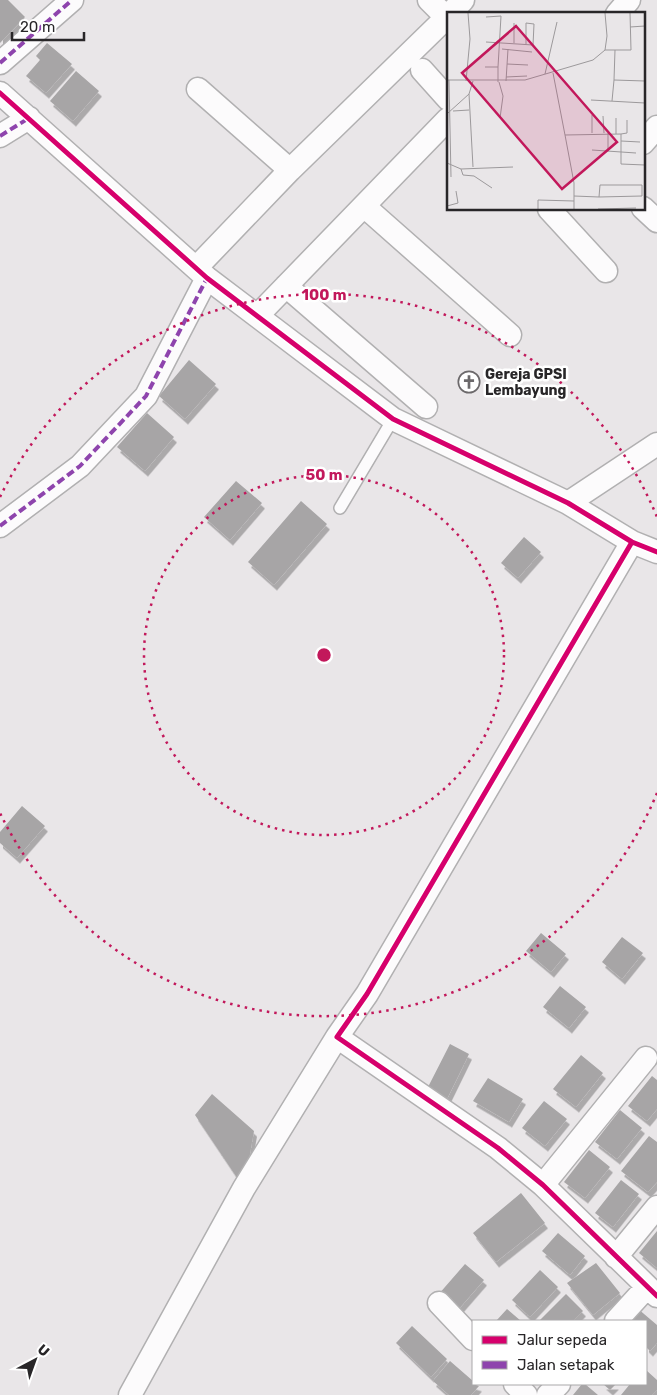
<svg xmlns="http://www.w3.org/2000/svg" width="657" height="1395" viewBox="0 0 657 1395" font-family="Rubik,sans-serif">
<defs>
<filter id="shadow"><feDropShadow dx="3" dy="5.5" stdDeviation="0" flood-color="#0004"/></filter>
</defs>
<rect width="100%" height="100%" fill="#e9e6e8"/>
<path fill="#a7a5a6" filter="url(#shadow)" d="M0,0H8L25,17L0,43Z
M47,43L72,64L46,93L26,76L40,60L36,56Z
M76,71L99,91L73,121L50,101Z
M189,360L216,384L185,419L159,396Z
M147,413L174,437L145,471L117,447Z
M236,481L262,503L230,540L204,517Z
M301,501L327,524L274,585L248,562Z
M524,537L541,552L518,578L501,563Z
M22,806L45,826L17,858L0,843V832Z
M541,933L566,954L551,972L526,951Z
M622,937L643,953L622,979L602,962Z
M560,986L586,1007L569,1028L543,1007Z
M450,1044L469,1054L447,1099L427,1089Z
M581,1055L603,1073L576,1107L553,1089Z
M652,1076L657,1080V1109L647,1121L628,1106Z
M488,1078L523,1099L509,1122L473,1101Z
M212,1094L254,1131L244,1188L195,1115Z
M544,1101L567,1119L545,1146L522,1128Z
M620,1110L642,1128L617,1159L595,1142Z
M649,1136L657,1142V1182L648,1192L621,1171Z
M589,1150L610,1167L585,1198L564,1182Z
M621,1180L639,1194L613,1227L595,1213Z
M521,1193L545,1223L496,1262L473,1233Z
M657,1231V1268L639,1253Z
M558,1233L585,1256L570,1275L542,1251Z
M596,1263L620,1293L593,1315L567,1283Z
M465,1264L484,1280L457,1311L438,1295Z
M540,1270L558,1287L530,1317L512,1300Z
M566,1294L583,1311L573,1321H542L540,1320Z
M637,1308L657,1325V1343L650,1351L646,1347V1321H625Z
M507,1309L521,1321H496Z
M412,1326L447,1359L431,1377L396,1343Z
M450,1361L473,1381V1384L479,1386L471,1395H449L433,1381Z
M646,1370L657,1380V1390L652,1395H621L630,1384H646Z
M582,1384H585L598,1395H573Z
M603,1384H616L610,1390Z"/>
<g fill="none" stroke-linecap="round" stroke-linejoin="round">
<g stroke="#b1b0b1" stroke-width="14">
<path id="lane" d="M340,508L393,419"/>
</g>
<g stroke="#b1b0b1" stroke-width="25">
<path id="street" d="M429,0L448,19
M450,14L463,0
M617,14L629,0
M0,63L72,0
M422,70L448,99
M0,93L207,278L393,419L568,503L632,542L657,552
M0,136L29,118
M643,143L657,127
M290,170L448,16
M364,206L510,335
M643,208L657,221
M549,209L606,271
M196,268L290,170L198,89
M286,286L426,407
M257,316L448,119
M568,503L657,444
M0,526L80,466L146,396L207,278
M632,542L367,994L337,1037L498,1148L543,1185L657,1296
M543,1185L646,1058
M616,1257L657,1207
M439,1303L473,1339
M616,1321L647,1287
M515,1384L526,1395
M130,1395L244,1188L337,1037
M548,1395L559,1384"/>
</g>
<use href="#lane" stroke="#fcfbfc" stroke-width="11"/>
<use href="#street" stroke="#fcfbfc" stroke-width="22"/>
<path stroke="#8e44ad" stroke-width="4" stroke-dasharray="8 4" stroke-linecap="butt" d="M0,63L72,0
M0,136L29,118
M0,526L80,466L146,396L207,278"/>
<g stroke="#fff" stroke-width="8">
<path id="cycleway" d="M0,93L207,278L393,419L568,503L632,542L657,552
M632,542L367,994L337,1037L498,1148L543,1185L657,1296"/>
</g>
<use href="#cycleway" stroke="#d6006c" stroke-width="5"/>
</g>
<g fill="none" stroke="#c2185b" stroke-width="2.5" stroke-dasharray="2.5 5">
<circle cx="324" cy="655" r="180"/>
<path d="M657 793A360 360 0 0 1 0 813M0 497A360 360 0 0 1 657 517"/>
</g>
<defs>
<g id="church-ring" transform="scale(1.125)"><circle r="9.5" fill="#fff" stroke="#6c696b" stroke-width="1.5"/><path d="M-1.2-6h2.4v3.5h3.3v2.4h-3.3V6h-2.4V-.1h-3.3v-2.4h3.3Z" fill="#6c696b"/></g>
</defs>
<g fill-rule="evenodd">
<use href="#church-ring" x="469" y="382"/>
</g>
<g text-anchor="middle" stroke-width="5" stroke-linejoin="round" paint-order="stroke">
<g font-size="14" font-weight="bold" fill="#282628" stroke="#fff" text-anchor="start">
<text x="485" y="379">Gereja GPSI<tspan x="485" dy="16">Lembayung</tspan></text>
</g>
</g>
<g transform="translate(447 12)">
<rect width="198" height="198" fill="#e9e6e8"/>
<path fill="none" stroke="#9c999b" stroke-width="1" d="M39,5L54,4L51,55M183,15L198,14M39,30L86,33L87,12L79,11V32M67,31V11M55,37L85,40M158,38H184L183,1M168,38L167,68L198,69M60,52L81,53M38,55H51V70M106,61L118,123L174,122V152L198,153M98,62L110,10M59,65L80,64M0,68H78L146,48L158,38L160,24L158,1M2,68L4,165M19,69L23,27L21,1M59,69L61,37M52,70L56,84L53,106M22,82L26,155M144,88L198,91M165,89L167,68M6,99L22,98M1,101L22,82L26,69M145,103V121M156,104L157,121M169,106V122M174,122L180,121V108M118,123L127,171V197M174,129L193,130M145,138L189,141M161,139V121M0,151L14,157L66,155M14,157L16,163L27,164L45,176M127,184L152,185L195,184V173H153L152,185M0,194L11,191L9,179M91,197V188L127,189M151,197L189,196"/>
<path fill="#c2185b" fill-opacity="0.15" stroke="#c2185b" stroke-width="2.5" d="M69,14L170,130L115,177L15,61Z"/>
<rect width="198" height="198" fill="none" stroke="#282628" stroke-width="2.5"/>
</g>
<circle cx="324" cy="655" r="8" fill="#c2185b" stroke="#fff" stroke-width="2.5"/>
<g font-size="15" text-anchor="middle" font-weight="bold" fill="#c2185b" stroke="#fff" stroke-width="5" stroke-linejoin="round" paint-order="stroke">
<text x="324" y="300">100 m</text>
<text x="324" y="480">50 m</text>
</g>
<rect x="472" y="1320" width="175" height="65" fill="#ffffff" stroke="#a9a8a9"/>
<rect x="482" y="1336" width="25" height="8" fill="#d6006c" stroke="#a9a8a9"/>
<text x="517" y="1345" font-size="15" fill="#282628">Jalur sepeda</text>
<rect x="482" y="1361" width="25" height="8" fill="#8e44ad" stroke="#a9a8a9"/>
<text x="517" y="1370" font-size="15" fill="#282628">Jalan setapak</text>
<g transform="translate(35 1360) rotate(41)" stroke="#ffffff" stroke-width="4" paint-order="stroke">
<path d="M0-4L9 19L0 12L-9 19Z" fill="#282628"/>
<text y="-8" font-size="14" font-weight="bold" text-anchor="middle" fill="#282628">U</text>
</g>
<path d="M12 32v8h72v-8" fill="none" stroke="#282628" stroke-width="2.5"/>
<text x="20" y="32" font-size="15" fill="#282628" stroke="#ffffff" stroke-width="4" paint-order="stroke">20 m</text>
</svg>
